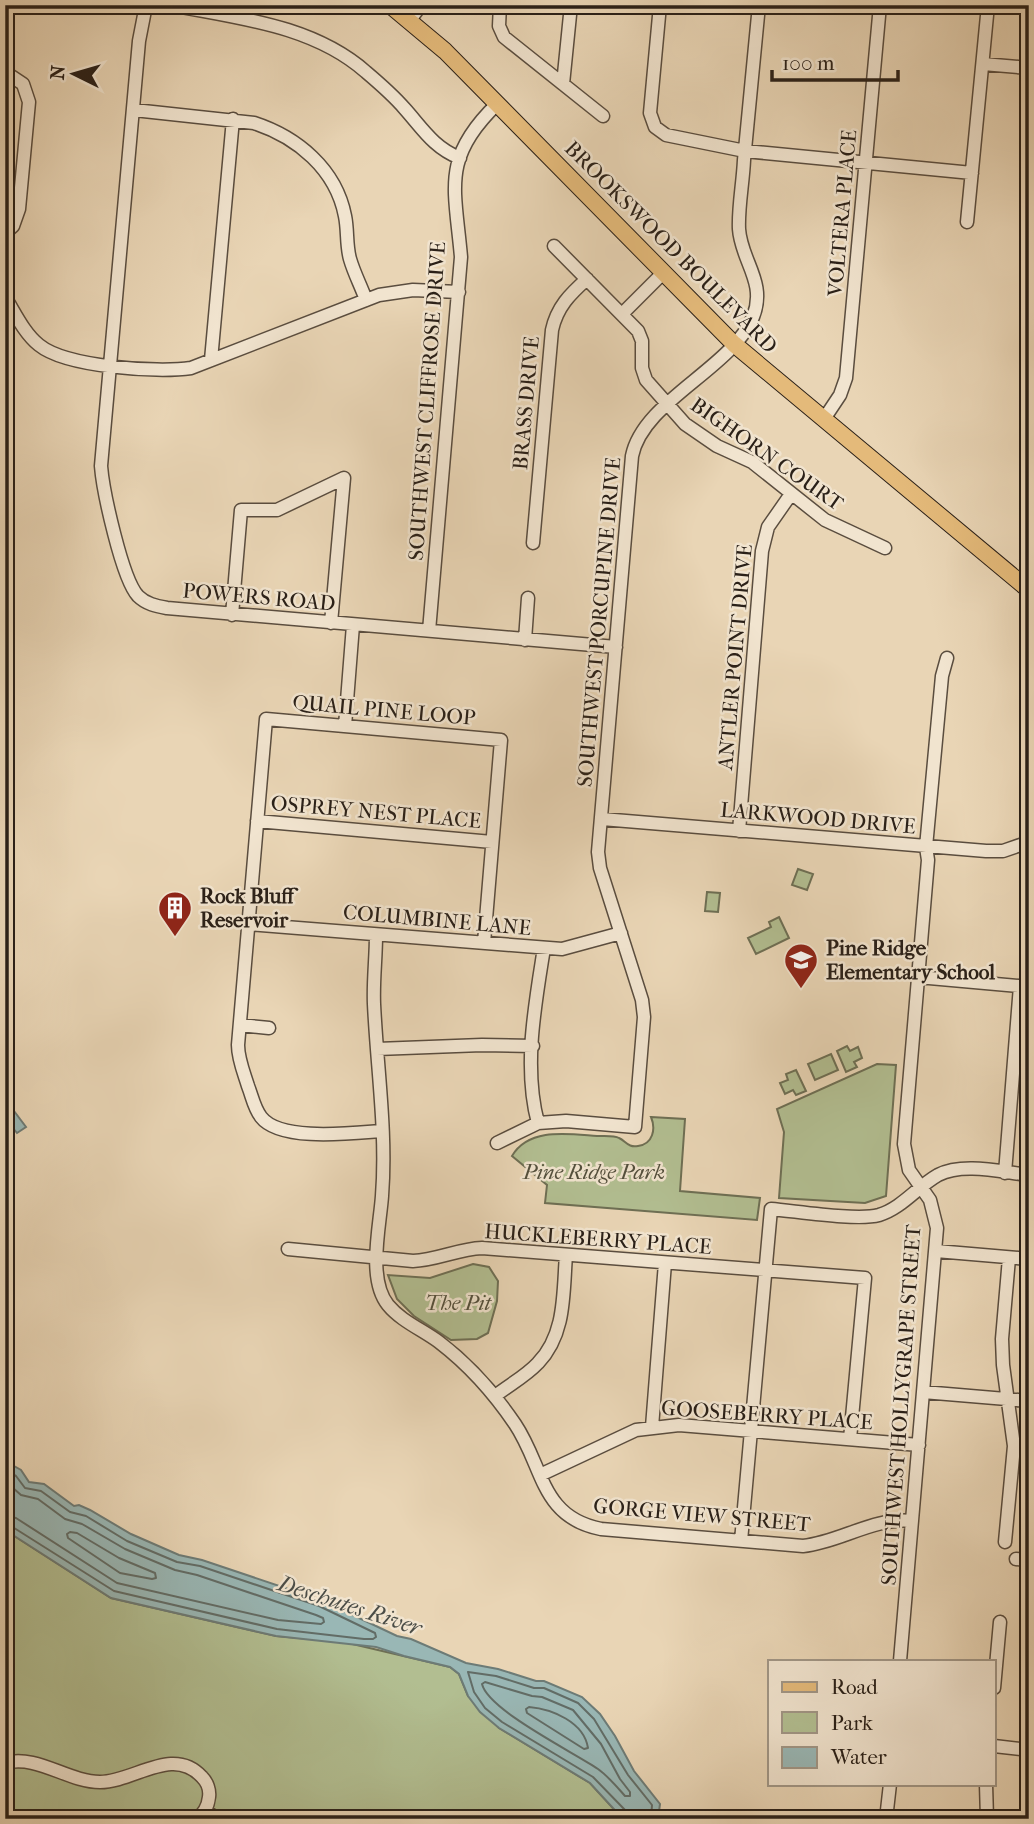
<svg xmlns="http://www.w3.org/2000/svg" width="1034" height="1824" viewBox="0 0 1034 1824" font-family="'IM FELL French Canon',serif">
<rect width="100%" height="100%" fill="#e9d5b5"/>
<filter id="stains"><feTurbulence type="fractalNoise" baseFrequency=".00286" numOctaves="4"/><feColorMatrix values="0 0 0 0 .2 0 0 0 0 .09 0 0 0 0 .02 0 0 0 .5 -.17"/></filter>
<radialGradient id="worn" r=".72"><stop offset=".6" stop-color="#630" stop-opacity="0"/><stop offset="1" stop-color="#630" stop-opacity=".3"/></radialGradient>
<path fill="#b2be91" stroke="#6e6f54" stroke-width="2" d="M798,869L813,874L807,890L792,885Z
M707,892L720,893L718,912L705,911Z
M779,917L789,938L756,954L748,938L771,927L769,922Z
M847,1046L850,1051L858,1047L862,1058L854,1062L857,1067L846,1072L837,1051Z
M831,1054L838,1070L815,1080L808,1064Z
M877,1064L896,1065L886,1196L865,1203L779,1198L784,1132L777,1109Z
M796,1070L806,1091L796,1095L793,1090L785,1094L780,1083L788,1080L786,1074Z
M651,1117L685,1119L680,1191L760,1198L757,1220L545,1203L547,1185L512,1156C529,1127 569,1134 597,1136C603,1136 614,1135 619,1138C626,1141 628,1148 638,1146C653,1144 656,1129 651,1117Z
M473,1264L489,1267L498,1281L497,1301L488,1333L477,1339L451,1340L414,1316L397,1299L388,1275L430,1278Z
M5,1530L111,1598L276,1636L344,1642L450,1667L459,1674L468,1696L499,1728L590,1783L623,1819H5Z"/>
<path fill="#99b7b5" stroke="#6d7b76" stroke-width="2" d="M5,1099L26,1127L17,1133L5,1118Z
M5,1461L21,1470L29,1482L44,1484L74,1506L79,1505L90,1510L131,1534L179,1555L202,1560L321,1600L397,1636L411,1639L466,1663L498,1669L536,1681H544L582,1697L600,1714L615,1736L634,1771L660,1804L658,1819H623L590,1783L499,1728L480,1712L468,1696L459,1674L450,1667L404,1656L376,1647L276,1636L111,1598L5,1530Z"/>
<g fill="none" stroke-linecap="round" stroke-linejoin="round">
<path stroke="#626c66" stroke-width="2" d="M5,1470L16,1476L25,1488L41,1491L70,1512L86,1516L127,1541L177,1562L200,1566L319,1606L375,1633L376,1637L373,1639H364L277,1629L114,1591L11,1526L5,1525
M5,1481L21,1495L38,1499L65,1519L82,1524L125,1549L175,1570L197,1575L316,1615L323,1618L324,1622L321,1624L278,1620L117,1583L16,1518L5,1516
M70,1532L77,1533L119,1558L155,1573L156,1578L152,1579L120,1573L68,1538L67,1534Z
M485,1682L532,1696L542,1697L573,1710L601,1744L620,1779L630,1792V1796H625C617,1787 608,1776 598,1769C573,1752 488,1710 482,1684Z
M529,1707C552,1709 584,1722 588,1748L584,1749L527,1713L526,1709Z
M628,1819L626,1811L593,1777L502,1722L485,1708L474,1692L468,1672L496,1676L534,1688H544L578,1703L594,1719L628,1775L652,1805L651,1819"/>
<g stroke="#5a4d3f" stroke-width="15">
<path id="minor" d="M146,5L139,41L101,466C103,491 122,579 138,596C146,604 156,606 167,608L616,647
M171,5C237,18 313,25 366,72C379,83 393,95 405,109C422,128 434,148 460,158
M500,5L499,26L504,37L603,116
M660,5L650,113L655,127L666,135L745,151L972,173
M410,20L421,5
M983,64L1029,68
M5,72L23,84L29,102L19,209L13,226L5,233
M563,84L571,5
M134,110L254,123C297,137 336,169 345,216C348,230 346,245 350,259C354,273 361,286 366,300
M967,222L988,5
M554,246L638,331L642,341V368L646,380L685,424L717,446L752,462L825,520L885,548
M5,297C15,313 24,333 39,345C66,367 157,373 191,368L379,295L413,290L459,292
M622,314L663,273
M211,360L233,119
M824,419L840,395L846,378L880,5
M533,543L552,330C557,307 570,294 587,279
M232,615L241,510H277L344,478L331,623
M429,631L461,257C455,188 441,158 497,104
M525,640L528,598
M345,726L353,625
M602,819L986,851H1003L1029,842
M257,821L492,842
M739,831L762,551L768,527L791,494
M248,924L562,949L621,933
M376,935C376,958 373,981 374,1004C377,1068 387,1133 382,1196C380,1226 367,1279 388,1305C401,1321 423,1330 439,1342C469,1365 494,1393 515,1424C544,1467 540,1517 601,1529L803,1546C841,1542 873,1517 912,1521
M918,977L1029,987
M240,1025L269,1028
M377,1049L482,1045L533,1046
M538,1123C523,1067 535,1005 544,948
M381,1131C353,1133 280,1142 261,1117C254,1108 252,1096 248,1086C244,1073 238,1059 238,1045L266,719L501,740L484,943
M497,1143L538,1123L566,1121L635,1127L644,1017L642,1000L600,868L598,852L632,456C643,401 731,369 753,317C767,282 741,261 739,229C738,207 743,183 744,160C749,108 754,57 759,5
M1005,1173L1020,986
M288,1249L413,1261C437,1260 458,1249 482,1248L865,1278L850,1439
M936,1251L1029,1259
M923,1392L1029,1401
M495,1396C509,1385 526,1376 538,1363C566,1334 563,1293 566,1255
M652,1427L665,1263
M540,1475L636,1430L679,1425L919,1445
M741,1541L771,1209C796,1211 857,1221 879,1215C902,1208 917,1187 938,1175C963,1162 1001,1172 1029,1175
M1005,1542L1014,1446L1003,1365L1002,1339L1009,1258
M1016,1559L1029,1560
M900,1661L937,1228L930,1200L909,1170L904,1144L928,860L926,847L942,676L947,658
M994,1688L1000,1622
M994,1746L1029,1750
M5,1763C37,1754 68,1782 100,1782C134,1782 173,1745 202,1777C207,1782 210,1790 209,1797C208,1806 204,1814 196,1819
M986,1784L987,1819
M205,1811L218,1819
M886,1819L890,1784"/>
</g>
<g stroke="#2a2018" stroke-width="18">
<path id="major" d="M390,5L445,51L734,344L1029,590"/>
</g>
<use href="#minor" stroke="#f1e4cf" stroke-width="12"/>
<use href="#major" stroke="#e4ba7a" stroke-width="16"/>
</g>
<defs>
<g id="building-pin" transform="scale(1.75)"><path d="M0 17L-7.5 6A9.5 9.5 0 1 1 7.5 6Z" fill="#8f2418" stroke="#f1e4cf"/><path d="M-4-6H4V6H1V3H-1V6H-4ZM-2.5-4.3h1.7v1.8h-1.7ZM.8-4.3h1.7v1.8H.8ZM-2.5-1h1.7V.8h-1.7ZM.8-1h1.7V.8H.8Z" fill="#fff"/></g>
<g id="school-pin" transform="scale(1.75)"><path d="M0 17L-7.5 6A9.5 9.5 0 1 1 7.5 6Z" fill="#8f2418" stroke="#f1e4cf"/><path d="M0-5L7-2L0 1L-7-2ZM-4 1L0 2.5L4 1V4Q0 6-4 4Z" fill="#fff"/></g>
</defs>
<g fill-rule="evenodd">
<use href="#building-pin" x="175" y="908"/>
<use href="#school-pin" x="801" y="960"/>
</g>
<g text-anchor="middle" stroke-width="5" stroke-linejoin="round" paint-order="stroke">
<g font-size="21" fill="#2a2018" stroke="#f1e4cf">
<text transform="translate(842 213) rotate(-85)" y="7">VOLTERA PLACE</text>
<text transform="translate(671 247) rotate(45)" y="7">BROOKSWOOD BOULEVARD</text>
<text transform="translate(427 401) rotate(-86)" y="7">SOUTHWEST CLIFFROSE DRIVE</text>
<text transform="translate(526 403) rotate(-85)" y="7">BRASS DRIVE</text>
<text transform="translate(767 454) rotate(35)" y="7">BIGHORN COURT</text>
<text transform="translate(259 597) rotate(5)" y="7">POWERS ROAD</text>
<text transform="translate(599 622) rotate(-85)" y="7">SOUTHWEST PORCUPINE DRIVE</text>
<text transform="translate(735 657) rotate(-85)" y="7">ANTLER POINT DRIVE</text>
<text transform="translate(384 710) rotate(5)" y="7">QUAIL PINE LOOP</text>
<text transform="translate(376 812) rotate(5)" y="7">OSPREY NEST PLACE</text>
<text transform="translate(818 818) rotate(5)" y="7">LARKWOOD DRIVE</text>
<text transform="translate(437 920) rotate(5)" y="7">COLUMBINE LANE</text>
<text transform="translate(598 1239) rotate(4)" y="7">HUCKLEBERRY PLACE</text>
<text transform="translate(901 1405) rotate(-86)" y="7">SOUTHWEST HOLLYGRAPE STREET</text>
<text transform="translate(767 1415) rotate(4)" y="7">GOOSEBERRY PLACE</text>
<text transform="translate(702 1515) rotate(5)" y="7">GORGE VIEW STREET</text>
</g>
<g font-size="21" font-weight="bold" fill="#2a2018" stroke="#f1e4cf" text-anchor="start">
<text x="200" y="903">Rock Bluff<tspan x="200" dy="24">Reservoir</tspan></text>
<text x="826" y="955">Pine Ridge<tspan x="826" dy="24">Elementary School</tspan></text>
</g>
<g font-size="21" font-style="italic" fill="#534f3c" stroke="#f1e4cf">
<text x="594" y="1179">Pine Ridge Park</text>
<text x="458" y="1310">The Pit</text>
</g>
<g font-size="23" font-style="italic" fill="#4b4d47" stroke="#f1e4cf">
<text transform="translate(350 1605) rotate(18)" y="8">Deschutes River</text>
</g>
</g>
<rect width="1034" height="1824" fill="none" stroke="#e9d5b5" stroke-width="28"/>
<rect x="7" y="7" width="1020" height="1810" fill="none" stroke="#2a2018" stroke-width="3.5"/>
<rect x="14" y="14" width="1006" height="1796" fill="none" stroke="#2a2018" stroke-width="2"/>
<rect x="768" y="1660" width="228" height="126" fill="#f1e4cf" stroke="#a19686" stroke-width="2"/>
<rect x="782" y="1682" width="35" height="10" fill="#e4ba7a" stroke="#a19686" stroke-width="2"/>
<text x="831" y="1694" font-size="21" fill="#2a2018">Road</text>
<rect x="782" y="1712" width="35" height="21" fill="#b2be91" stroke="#a19686" stroke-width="2"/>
<text x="831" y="1730" font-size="21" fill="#2a2018">Park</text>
<rect x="782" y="1747" width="35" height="21" fill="#99b7b5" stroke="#a19686" stroke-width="2"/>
<text x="831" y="1764" font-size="21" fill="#2a2018">Water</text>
<g transform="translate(74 74) rotate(275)" stroke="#f1e4cf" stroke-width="5" paint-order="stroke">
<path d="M0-5L12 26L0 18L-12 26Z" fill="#2a2018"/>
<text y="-10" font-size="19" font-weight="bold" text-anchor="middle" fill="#2a2018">N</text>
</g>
<path d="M772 70v10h126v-10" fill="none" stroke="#2a2018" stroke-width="3.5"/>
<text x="782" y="70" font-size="21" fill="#2a2018" stroke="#f1e4cf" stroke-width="5" paint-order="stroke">100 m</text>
<rect width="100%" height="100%" filter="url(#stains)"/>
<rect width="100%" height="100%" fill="url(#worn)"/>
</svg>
